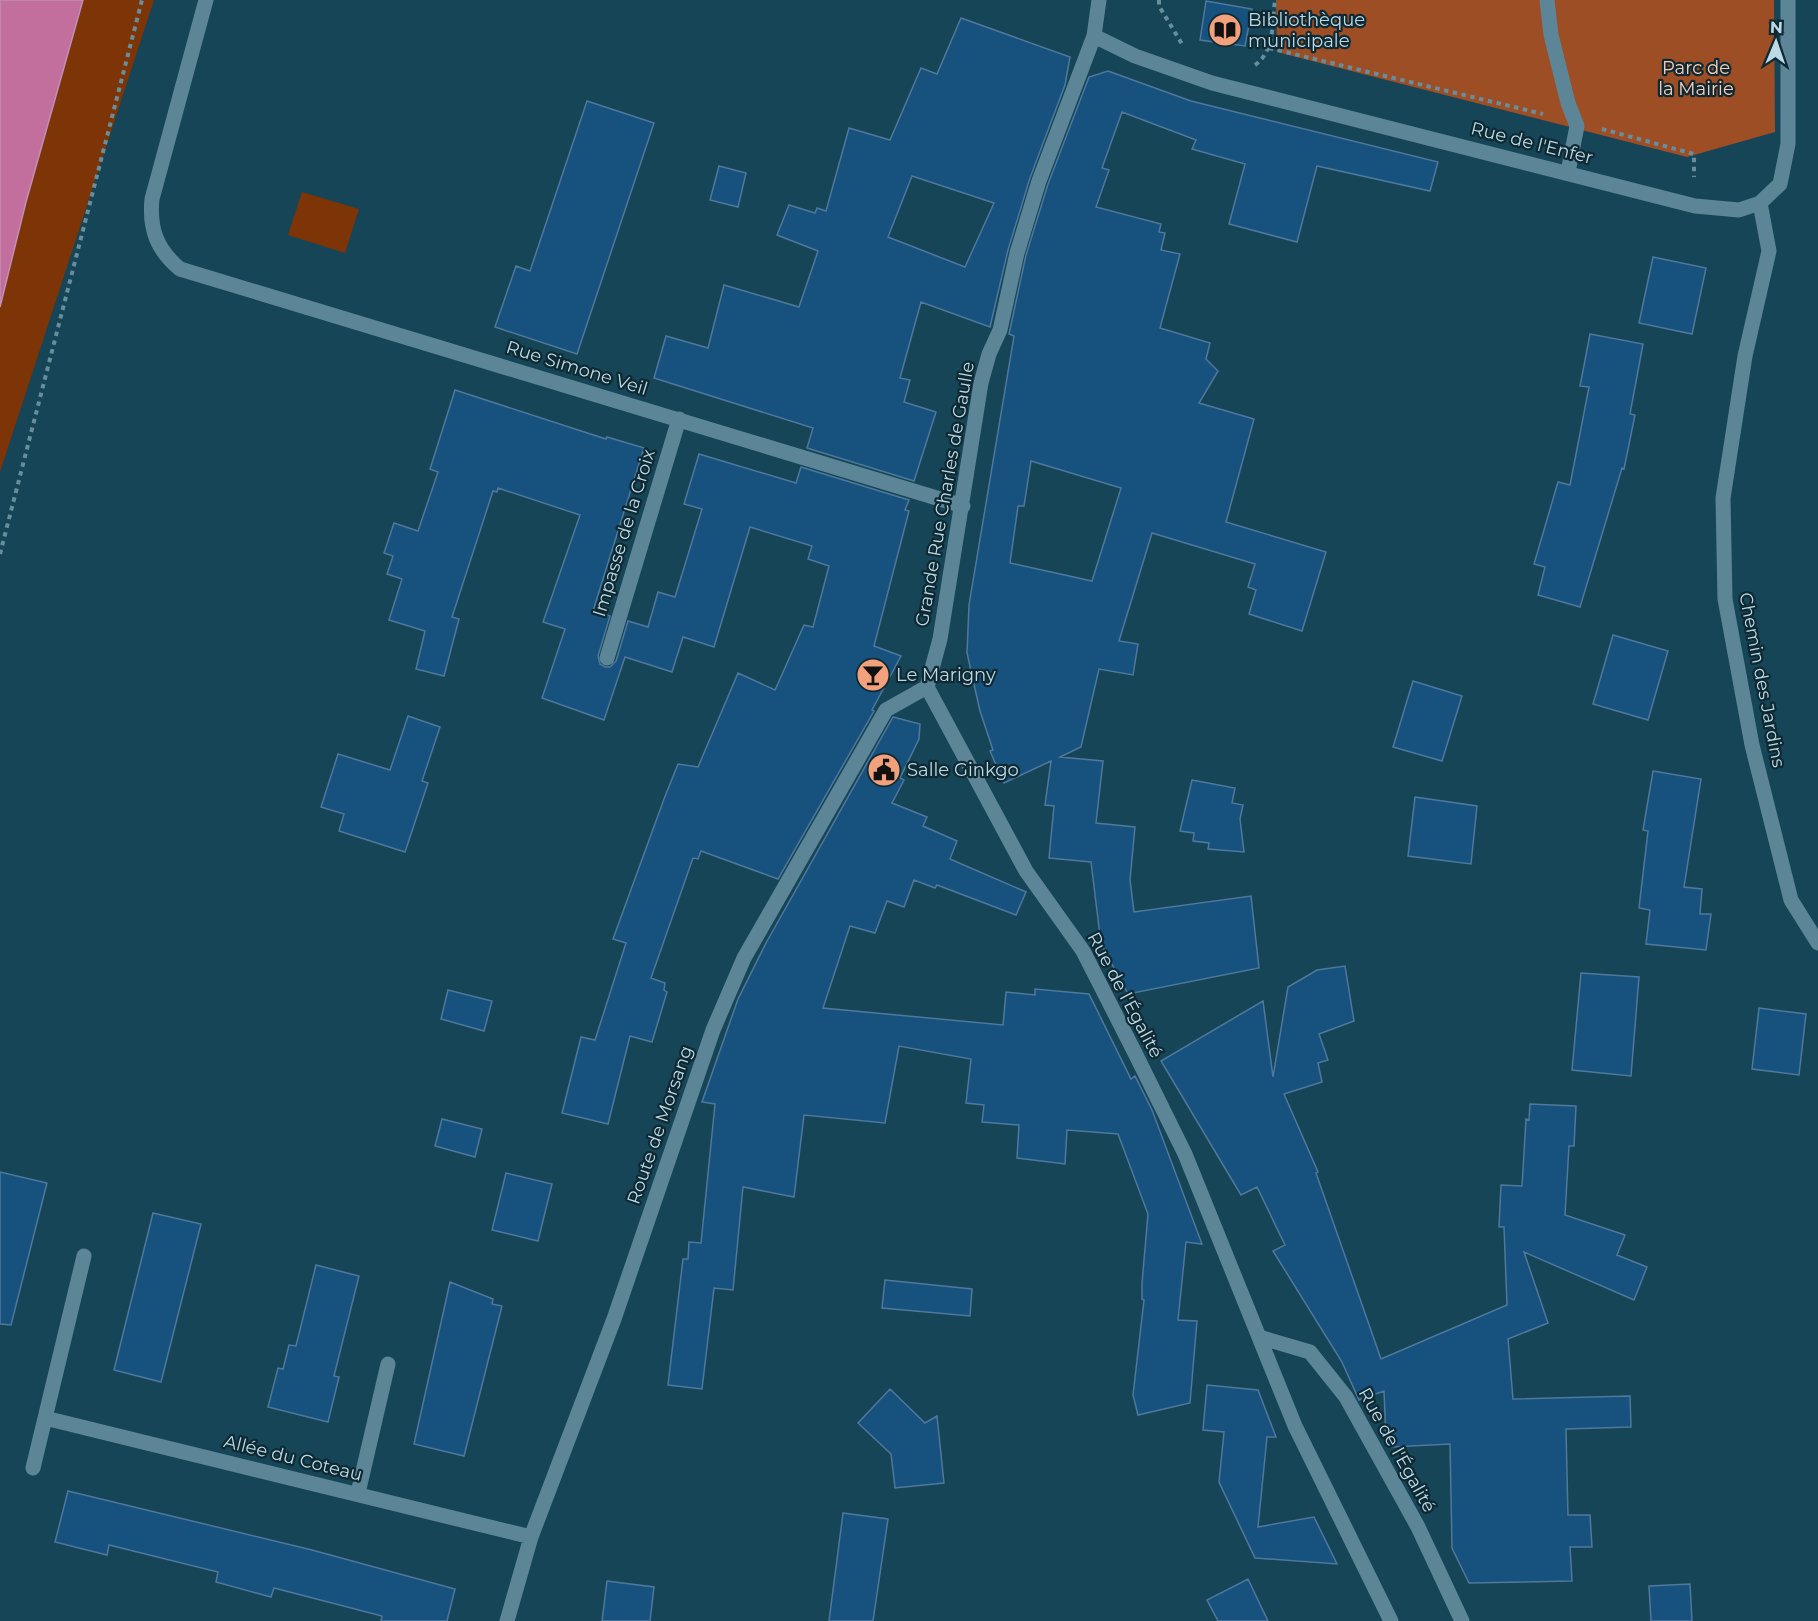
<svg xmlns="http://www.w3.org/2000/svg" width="1818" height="1621" viewBox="0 0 1818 1621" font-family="Montserrat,sans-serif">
<rect width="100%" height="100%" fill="#154556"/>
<path fill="#7d3507" d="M0,0H154L0,472Z
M302,192L359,209L345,253L288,235Z"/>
<path fill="#9d4e25" d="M1276,0H1774L1775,132L1687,157L1277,52Z"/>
<path fill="#c26f9e" stroke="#c08fb4" stroke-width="1.5" d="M0,0H83L26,202L0,307Z"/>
<path fill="#17527f" stroke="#4f789c" stroke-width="1.5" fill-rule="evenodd" d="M1206,1L1252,9L1245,46L1200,40Z
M961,18L1070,57L1065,85L1030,178L1008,250L990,327L921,302L900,378L910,380L904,402L936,412L914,481L807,448L813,428L654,378L666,336L708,348L724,285L799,307L818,251L777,235L789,205L815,213L817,208L826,211L849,128L890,140L921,68L937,74ZM912,176L994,203L965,267L888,237Z
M1108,71L1191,101L1438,162L1430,191L1317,166L1297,242L1229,224L1245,164L1192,149L1196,140L1122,112L1102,168L1109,170L1096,207L1161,224L1159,232L1165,233L1161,250L1180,254L1160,328L1210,343L1206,359L1218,371L1199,403L1254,419L1226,522L1326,552L1302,631L1249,614L1256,590L1248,587L1255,564L1152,533L1119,641L1138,644L1133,675L1099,669L1081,747L1060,757L1103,761L1096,823L1135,827L1130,880L1134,912L1251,896L1259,968L1128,994L1101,944L1091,862L1049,858L1054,806L1045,805L1051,761L1004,783L990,751L993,750L980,711L967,653L969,605L1014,336L1009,334L1026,255L1048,184L1089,77ZM1031,461L1121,488L1092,581L1010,563L1018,506H1024Z
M587,101L654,123L577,354L495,327L516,266L530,271Z
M719,166L746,173L738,207L710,200Z
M1653,257L1706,268L1692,334L1639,323Z
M1590,334L1643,344L1630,414L1635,415L1624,469L1622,468L1580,607L1538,595L1545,567L1534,564L1558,482L1570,485L1589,387L1580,386Z
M455,390L606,439L607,437L644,448L593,611L610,616L598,656L600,664L605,667H610L616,661L628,621L648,627L658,592L675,597L702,509L684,504L699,454L796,483L801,467L909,500L905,510L909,511L874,646L901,656L872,710L874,711L778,879L701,851L698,859L693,858L651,978L665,983L664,990L667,992L652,1042L630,1036L608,1124L562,1113L581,1037L595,1040L626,943L613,939L664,799L678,764L698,767L738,673L775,690L804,625L813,627L829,566L808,559L812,546L750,527L714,647L683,637L672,672L625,657L604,720L542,698L565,629L543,622L580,515L498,488L497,492L493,491L452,617L459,619L444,676L416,669L425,631L389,620L402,579L387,574L393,556L384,553L394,523L418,531L438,472L430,469Z
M1613,635L1668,651L1648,720L1593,704Z
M1413,681L1462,696L1442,761L1393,747Z
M408,716L440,727L422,781L428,783L405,852L339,831L344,814L321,807L338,754L390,770Z
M893,717L920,724L919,739L900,778L904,780L892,803L927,817L923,826L957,841L950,859L1026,892L1016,915L937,885L935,888L914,880L904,907L887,901L875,933L850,926L823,1008L1003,1025L1006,992L1035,995V989L1089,994L1131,1079L1135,1076L1152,1110L1202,1244L1186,1242L1178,1320L1197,1321L1190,1403L1138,1415L1133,1395L1144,1300L1142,1299V1283L1148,1214L1118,1134L1067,1130L1065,1164L1017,1158L1019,1125L982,1122L984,1105L966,1103L971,1059L899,1046L885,1123L804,1115L794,1197L743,1187L733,1290L714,1288L702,1389L668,1385L683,1259H688L689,1242L701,1243L715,1104L702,1102L738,999L766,943Z
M1653,771L1701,779L1684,887L1702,889L1700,914H1711L1706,950L1646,944L1650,910L1639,908L1648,831L1643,830Z
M1192,780L1235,788L1232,803L1243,805L1240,819L1244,852L1208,849L1209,843L1193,841L1194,833L1180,831Z
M1415,797L1477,806L1471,864L1408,856Z
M1345,966L1354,1021L1319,1034L1328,1060L1318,1063L1322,1082L1284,1094L1318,1172L1316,1173L1381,1359L1507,1305L1504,1227H1499L1501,1185L1522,1186L1526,1119L1529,1120L1530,1104L1576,1106L1574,1146H1569L1565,1215L1625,1235L1617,1255L1647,1267L1634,1300L1524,1252L1548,1323L1508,1339L1513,1399L1630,1396L1631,1427L1566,1429L1568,1515H1590L1592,1547H1570L1572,1581L1469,1583L1452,1548L1450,1444L1392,1447V1440H1386L1384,1391L1359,1400L1342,1362L1273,1251L1285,1245L1257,1187L1241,1195L1161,1061L1263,1001L1273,1077L1288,987L1317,970Z
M1581,973L1639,977L1631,1076L1572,1070Z
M448,990L492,1001L484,1031L441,1019Z
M1759,1008L1806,1014L1799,1075L1752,1069Z
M442,1119L482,1129L475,1157L435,1146Z
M0,1172L47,1183L11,1325L0,1324Z
M506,1173L552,1184L538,1241L492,1230Z
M153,1213L201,1224L161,1382L114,1370Z
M316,1265L359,1276L334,1376L339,1377L328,1422L268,1407L278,1368L283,1369L289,1345L296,1346Z
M885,1280L972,1289L970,1316L882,1308Z
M450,1282L493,1299L492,1304L502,1306L464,1456L414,1444Z
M1207,1385L1258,1390L1276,1437H1267L1258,1527L1314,1517L1337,1564L1255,1558L1219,1482L1224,1432L1203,1430Z
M890,1389L925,1423L937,1416L944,1483L895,1488L891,1454L858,1423Z
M68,1491L312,1550L455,1589L447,1621H381L382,1616L274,1588L271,1597L216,1582L218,1572L109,1545L107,1555L55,1542Z
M843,1513L888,1519L873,1621H829Z
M1248,1579L1268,1621H1218L1207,1600Z
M607,1581L654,1587L650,1621H602Z
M1690,1584L1692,1621H1651L1649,1586Z"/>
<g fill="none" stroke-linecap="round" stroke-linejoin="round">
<path stroke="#688e9d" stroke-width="4" stroke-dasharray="4.5 4.5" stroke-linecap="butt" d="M1159,0V6L1182,44
M1269,48L1543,114
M1255,65C1275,51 1272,22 1275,0
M1602,129L1694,154V177
M0,554L142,0"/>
<path stroke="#5c8697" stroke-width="15" d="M206,0L152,199C149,229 157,250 180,269L963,506
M1547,0L1551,35L1568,103L1577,126L1568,172
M1094,36L1135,56L1212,83L1695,206L1739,210L1760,203L1780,184L1788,144V0
M1760,203L1769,251L1745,356L1723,498L1725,599L1752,745L1791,900L1818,943
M607,658L679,419
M927,687L1026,871L1083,951L1135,1053L1185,1154L1295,1426L1391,1621
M927,687L940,639L981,383L989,354L1000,330L1017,253L1039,181L1094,36L1099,0
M1259,1337L1310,1352L1346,1397L1418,1527L1462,1621
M45,1418L531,1537
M33,1468L84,1256
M358,1493L388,1364
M507,1621L531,1537L614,1319L713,1030L744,958L886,710L927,687"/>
</g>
<defs>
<g id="library-disc" transform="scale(1.725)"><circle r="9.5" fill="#f1a17c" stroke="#0f2933"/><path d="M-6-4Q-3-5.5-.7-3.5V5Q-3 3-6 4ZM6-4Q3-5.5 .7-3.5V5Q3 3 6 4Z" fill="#111"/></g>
<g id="bar-disc" transform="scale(1.725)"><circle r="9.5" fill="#f1a17c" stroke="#0f2933"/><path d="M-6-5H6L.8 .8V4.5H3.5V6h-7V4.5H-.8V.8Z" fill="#111"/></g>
<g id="civic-disc" transform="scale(1.725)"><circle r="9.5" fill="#f1a17c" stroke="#0f2933"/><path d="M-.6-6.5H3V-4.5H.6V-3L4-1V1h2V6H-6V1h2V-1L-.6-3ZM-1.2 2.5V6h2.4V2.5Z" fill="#111"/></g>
</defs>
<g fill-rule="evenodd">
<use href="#library-disc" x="1225" y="30"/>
<use href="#bar-disc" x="873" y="675"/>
<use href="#civic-disc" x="884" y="770"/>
</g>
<g text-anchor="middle" stroke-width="4.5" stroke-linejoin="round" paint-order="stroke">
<g font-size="18" fill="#bcd9e6" stroke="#0f2933" text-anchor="start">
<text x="1248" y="26">Bibliothèque<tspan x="1248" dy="21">municipale</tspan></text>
<text x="896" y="681">Le Marigny</text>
<text x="907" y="776">Salle Ginkgo</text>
</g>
<g font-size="18" fill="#fcceb9" stroke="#0f2933">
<text x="1696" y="74">Parc de<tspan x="1696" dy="21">la Mairie</tspan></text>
</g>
<g font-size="18" fill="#bcd9e6" stroke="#0f2933">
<text transform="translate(1532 143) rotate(14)" y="6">Rue de l'Enfer</text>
<text transform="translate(577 368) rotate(17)" y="6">Rue Simone Veil</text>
<text transform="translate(945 494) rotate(-80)" y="6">Grande Rue Charles de Gaulle</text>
<text transform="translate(624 533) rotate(-73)" y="6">Impasse de la Croix</text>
<text transform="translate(1762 680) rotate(79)" y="6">Chemin des Jardins</text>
<text transform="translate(1125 995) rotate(62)" y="6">Rue de l'Égalité</text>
<text transform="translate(660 1125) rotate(-71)" y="6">Route de Morsang</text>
<text transform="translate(1397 1450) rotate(61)" y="6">Rue de l'Égalité</text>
<text transform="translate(293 1458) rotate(14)" y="6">Allée du Coteau</text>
</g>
</g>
<g transform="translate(1776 42) rotate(2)" stroke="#0f2933" stroke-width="4.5" paint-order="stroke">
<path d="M0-4.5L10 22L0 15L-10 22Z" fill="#bcd9e6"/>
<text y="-9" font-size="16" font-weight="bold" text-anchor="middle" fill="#bcd9e6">N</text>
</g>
</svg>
